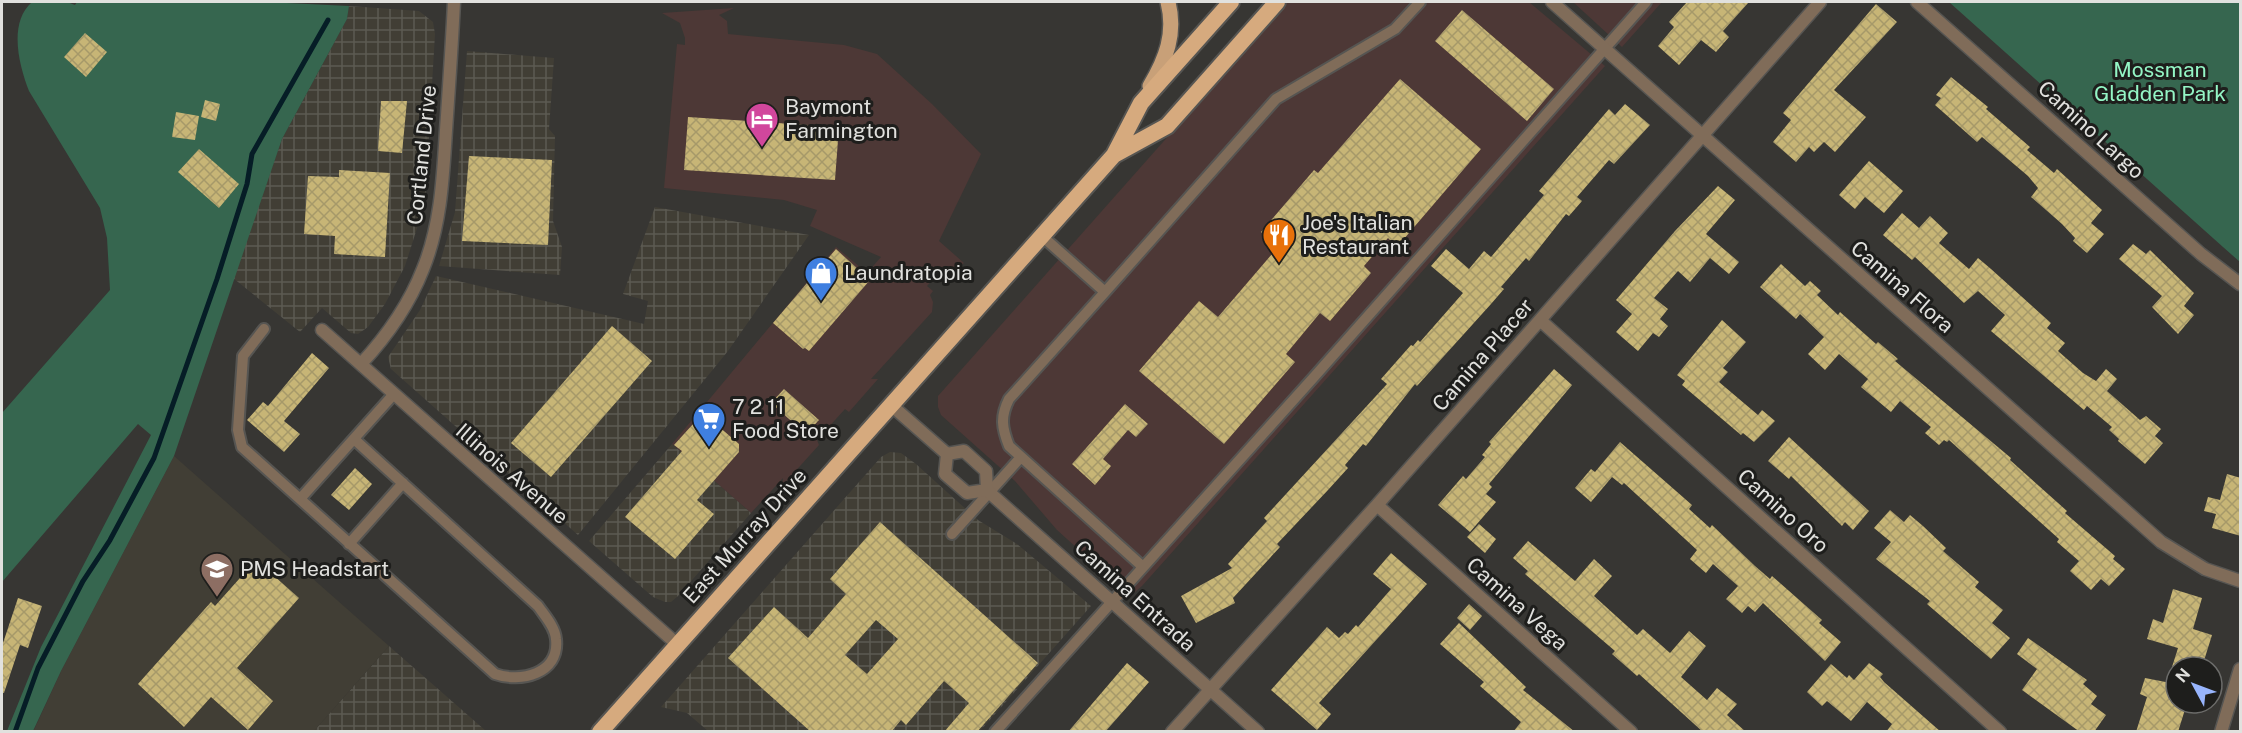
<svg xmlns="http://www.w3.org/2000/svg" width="2242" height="733" viewBox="0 0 2242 733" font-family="'Public Sans',sans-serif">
<defs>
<pattern id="industrial-grid" width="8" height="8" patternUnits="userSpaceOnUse" patternTransform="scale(1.5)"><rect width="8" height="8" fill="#413e35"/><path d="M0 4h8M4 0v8" fill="none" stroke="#5c5a52"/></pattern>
<pattern id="building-cross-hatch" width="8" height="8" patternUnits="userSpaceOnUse" patternTransform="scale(1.5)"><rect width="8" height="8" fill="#c7b576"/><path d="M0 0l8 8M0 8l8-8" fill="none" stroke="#a69969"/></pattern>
</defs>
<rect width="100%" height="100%" fill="#373633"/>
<path fill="#4d3836" d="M1287,2H1529L1605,66L1142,586L1130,596L1057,530L1015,481L941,415L938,407V396Z
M1573,2H1662L1622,47Z
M734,8L719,15L727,21L728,34L844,45L877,54L932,104L981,154L939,241L964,263L954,270L944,267L927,286L933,291L930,295L933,302L932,312L871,379H878L849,412L845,409L817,440L819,445L782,486L783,478L751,513L672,444L836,247L867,273L881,257L810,226L817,210L784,200L664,188L677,44L685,45V38L680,23L662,13Z"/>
<path fill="url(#industrial-grid)" d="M349,6L419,11L433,22L435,34L425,203L405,266L385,304L368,327L358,334L351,333L322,308L300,332L233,278L282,139L347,19Z
M467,51L554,58L549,129L555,136L553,221L562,247L560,275L439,266L455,212Z
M655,207L809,235L728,351L578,535L391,369L388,357L420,310L436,276L644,324L648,301L623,294Z
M672,444L751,513L678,596L671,602H665L653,597L589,541Z
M890,452L901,453L916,464L978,520L1017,544L1091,606L980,731H708L687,713L661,707L881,457Z
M389,646L486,731H314Z"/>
<path fill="#413e35" d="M174,456L389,646L314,731L33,732L61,671Z"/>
<path fill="#36664f" d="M32,2H67L75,5L77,2H266L349,6L347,19L282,139L174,456L61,671L33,731H7L41,647L151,435L138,424L2,582V413L110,290L107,238L100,208L29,91C19,65 8,23 32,2Z
M1949,2H2240V262L2223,247Z"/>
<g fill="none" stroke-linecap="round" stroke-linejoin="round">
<path stroke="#061d26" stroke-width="5" d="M15,732L38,668L83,581L110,540L154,458L217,279L247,184L252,154L328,20"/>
</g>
<path fill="url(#building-cross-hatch)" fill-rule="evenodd" d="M1687,2H1749L1723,31L1729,37L1716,52L1701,40L1679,65L1658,46L1674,27L1669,22Z
M1876,4L1897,22L1834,90L1866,117L1835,152L1824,142L1814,152L1809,147L1796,162L1773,142L1791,120L1783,113Z
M1462,10L1554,89L1527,121L1435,41Z
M85,33L107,52L86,77L64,57Z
M1951,77L1988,107L1986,109L2030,147L2027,150L2054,173L2057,169L2102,210L2091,223L2104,234L2087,253L2073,241L2075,238L2062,224L2031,197L2038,188L2028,176L1982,137L1977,142L1935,105L1941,98L1936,95Z
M1400,79L1481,149L1397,247L1388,238L1364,266L1371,273L1330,321L1320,313L1286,354L1295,362L1224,444L1139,371L1199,301L1218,317L1278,247L1261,232L1314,170L1318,173Z
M205,100L220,104L216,121L201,117Z
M381,101H407L402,153L378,151Z
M1625,104L1650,125L1614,164L1609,160L1577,197L1582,201L1569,216L1566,214L1529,261L1526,258L1501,287L1504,289L1491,304L1417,386L1415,384L1366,446L1363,444L1345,465L1348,468L1328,490L1277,544L1280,547L1233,598L1235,603L1196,623L1181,596L1232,568L1228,564L1267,521L1264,518L1387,384L1381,379L1411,345L1413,346L1418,340L1420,342L1463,293L1431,266L1446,249L1469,269L1484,251L1491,257L1544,195L1539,191L1609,109L1615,115Z
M176,112L199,116L195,140L172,137Z
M688,117L839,127L835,180L684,170Z
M199,149L239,184L219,208L178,172Z
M469,156L552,160L548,245L462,241Z
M1869,161L1903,191L1884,213L1865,197L1855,209L1839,195Z
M339,170L390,173L385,257L334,254L335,236L304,234L308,176L339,177Z
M1718,186L1735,200L1706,234L1739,262L1729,274L1710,258L1690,282L1678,271L1654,298L1668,309L1660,319L1668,326L1659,337L1653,333L1638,351L1616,332L1632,314L1616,300L1675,231Z
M1902,213L1919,228L1930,216L1948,233L1939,243L1969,269L1978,258L1991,269L2051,323L2047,328L2065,343L2058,351L2083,373L2096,381L2106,369L2117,379L2107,391L2140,420L2146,416L2161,429L2155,436L2163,443L2145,464L2118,441L2119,439L2109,430L2112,427L2087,406L2084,410L1991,331L2005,315L1978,291L1964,303L1915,257L1912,260L1883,235Z
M2133,244L2146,254L2150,250L2194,293L2184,306L2194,315L2178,334L2152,307L2162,296L2119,259Z
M836,249L870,280L809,351L805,348L803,349L773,323Z
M1781,264L1805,286L1810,281L1821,291L1817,295L1838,315L1840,312L1876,344L1878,342L1898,359L1895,361L2011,458L2010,460L2067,511L2065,513L2115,556L2113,559L2125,569L2109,586L2101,579L2091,590L2070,571L2079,561L2057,542L2059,539L1949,440L1947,442L1944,440L1939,445L1925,433L1931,427L1900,401L1891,412L1861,387L1868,379L1839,354L1825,370L1808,354L1824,337L1800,314L1796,319L1760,287Z
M1722,320L1746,342L1723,368L1728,372L1719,382L1758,415L1762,410L1775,421L1754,442L1743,433L1741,435L1682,385L1685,381L1677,375Z
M612,326L652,361L551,477L511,443Z
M312,353L329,368L284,421L300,434L284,452L247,420L263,402L268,406Z
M1554,369L1572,385L1489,484L1492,487L1486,494L1496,502L1470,532L1438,505L1463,476L1466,479L1485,457L1482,455L1491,444L1489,442Z
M784,389L819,420L806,434L771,403Z
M1125,404L1148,424L1136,437L1128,430L1103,459L1111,466L1095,485L1072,464Z
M703,413L739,444V452L697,500L714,514L675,559L625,517L682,451L674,445Z
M1789,437L1869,511L1853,530L1845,522L1842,526L1791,476L1789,479L1768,461Z
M1620,442L1692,505L1689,509L1710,528L1712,525L1755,566L1770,579L1772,576L1822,620L1819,623L1841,642L1825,661L1763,603L1755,612L1748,606L1742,613L1726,599L1738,586L1713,564L1706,573L1690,559L1697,550L1624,483L1622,485L1612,477L1591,502L1575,488L1591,469L1595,472Z
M355,468L372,484L349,510L331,495Z
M2227,474L2241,478V536L2212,528L2216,514L2204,511L2208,497L2220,500Z
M1890,510L1904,522L1910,515L1923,526L1946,548L1943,551L1979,582L1975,587L2003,610L1992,623L2010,638L1991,659L1927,604L1930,601L1876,559L1891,542L1874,528Z
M880,522L1038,663L977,732H944L969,703L944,681L906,725L901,720L891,732H811L728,658L774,607L808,638L846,594L830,579ZM876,620L898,639L867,674L845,655Z
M1479,524L1496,539L1485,553L1467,537Z
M1528,541L1575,581L1594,559L1612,576L1594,596L1637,635L1643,629L1670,653L1689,631L1706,646L1681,677L1707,700L1717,688L1737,704L1727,715L1746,732H1703L1639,674L1637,676L1612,654L1615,651L1525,574L1528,571L1513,558Z
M1391,553L1427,584L1319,703L1331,714L1317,730L1271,690L1327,627L1339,638L1345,632L1348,634L1356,625L1358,627L1391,589L1373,574Z
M256,560L299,598L237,668L273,701L248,730L211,697L184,727L138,684L211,602L215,606Z
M2173,589L2202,598L2193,629L2212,635L2202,667H2172L2178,648L2147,639L2153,619L2163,623Z
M18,598L42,606L28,648L20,645L4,693H2V646Z
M1469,604L1482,616L1470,630L1457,618Z
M1459,623L1526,687L1523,690L1575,732H1513L1521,722L1480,686L1484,682L1440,644Z
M2028,638L2087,680L2083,684L2097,696L2091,704L2106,715L2094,732H2080L2022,690L2037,669L2017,654Z
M1127,663L1149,682L1105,732H1068Z
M1869,663L1883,674L1880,677L1884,682L1941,732H1886L1892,724L1867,702L1851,721L1827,701L1822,706L1807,692L1831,664L1847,678L1849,675L1854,680Z
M2145,678L2176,684V703H2187L2178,732H2136L2147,697L2140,694Z"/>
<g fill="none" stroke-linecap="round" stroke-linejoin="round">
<g stroke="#565552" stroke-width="14">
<path id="service" d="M1042,236L1105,292L1276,99L1395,29L1420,2
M1105,292L1009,399C1000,417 1002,428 1009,446L1142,566
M264,329L243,356L238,430L242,447L300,499
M354,439L538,606C545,616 555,627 556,639C560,674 520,683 495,674L300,499L393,395
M952,534L1021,457
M349,544L403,483
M995,732L1314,377L1646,2"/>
</g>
<g stroke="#565552" stroke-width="15">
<path id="minor" d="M1552,2L2161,542L2205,569L2240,581
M1917,2L2201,254L2240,284
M1540,320L2000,732
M322,330L678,645
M361,364C387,336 409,305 423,269C441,225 443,177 446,130C449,87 452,44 454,2
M891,405L947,454L964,451L986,471L987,490L990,493L1258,732
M947,454L945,474L967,493L987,490
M1377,505L1631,732
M1172,732L1377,505L1820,2
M2221,732L2240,669"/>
</g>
<g stroke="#565552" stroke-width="18">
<path id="primary" d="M1150,86C1166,59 1176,34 1168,2"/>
</g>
<g stroke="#565552" stroke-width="20">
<path id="trunk" d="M1114,155L1167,126L1277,2
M600,732L1114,155L1141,103L1231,2"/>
</g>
<use href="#service" stroke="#806c59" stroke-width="10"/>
<use href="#minor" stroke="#806c59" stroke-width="12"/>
<use href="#primary" stroke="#c8a078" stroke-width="15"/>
<use href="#trunk" stroke="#d6aa7e" stroke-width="16"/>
</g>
<defs>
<g id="hotel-pin" transform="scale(1.725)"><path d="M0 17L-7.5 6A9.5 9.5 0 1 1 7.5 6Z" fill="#d1479c" stroke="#1e1e1c"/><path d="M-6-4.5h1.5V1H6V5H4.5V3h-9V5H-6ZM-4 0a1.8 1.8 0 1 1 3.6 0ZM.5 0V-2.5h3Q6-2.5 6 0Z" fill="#fff"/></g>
<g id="restaurant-pin" transform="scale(1.725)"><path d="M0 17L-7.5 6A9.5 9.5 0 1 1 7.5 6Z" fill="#e8710a" stroke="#1e1e1c"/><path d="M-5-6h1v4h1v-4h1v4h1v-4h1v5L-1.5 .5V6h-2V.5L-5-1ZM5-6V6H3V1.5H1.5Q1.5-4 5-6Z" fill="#fff"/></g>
<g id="shop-pin" transform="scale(1.725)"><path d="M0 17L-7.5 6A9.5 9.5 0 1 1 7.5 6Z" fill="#3f7fe0" stroke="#1e1e1c"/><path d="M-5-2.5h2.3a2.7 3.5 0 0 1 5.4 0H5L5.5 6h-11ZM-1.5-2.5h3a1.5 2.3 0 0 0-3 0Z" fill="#fff"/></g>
<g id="supermarket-pin" transform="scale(1.725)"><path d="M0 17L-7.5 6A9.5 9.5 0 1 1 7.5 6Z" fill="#3f7fe0" stroke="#1e1e1c"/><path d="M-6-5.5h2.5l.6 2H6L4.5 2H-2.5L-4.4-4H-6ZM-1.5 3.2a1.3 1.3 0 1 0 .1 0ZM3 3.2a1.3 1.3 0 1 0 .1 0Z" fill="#fff"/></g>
<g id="school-pin" transform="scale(1.725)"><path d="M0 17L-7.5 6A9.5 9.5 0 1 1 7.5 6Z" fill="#8d6e63" stroke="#1e1e1c"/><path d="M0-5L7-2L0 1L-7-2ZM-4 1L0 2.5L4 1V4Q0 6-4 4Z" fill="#fff"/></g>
</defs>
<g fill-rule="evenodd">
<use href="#hotel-pin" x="762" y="119"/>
<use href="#restaurant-pin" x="1279" y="235"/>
<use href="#shop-pin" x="821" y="273"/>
<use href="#supermarket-pin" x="709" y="419"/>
<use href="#school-pin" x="217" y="569"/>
</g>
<g text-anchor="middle" stroke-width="6" stroke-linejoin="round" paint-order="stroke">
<g font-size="21" fill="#94f5c5" stroke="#1e1e1c">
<text x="2160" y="77">Mossman<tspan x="2160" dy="24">Gladden Park</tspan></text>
</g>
<g font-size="21" fill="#e1e1de" stroke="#1e1e1c" text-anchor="start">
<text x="785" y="114">Baymont<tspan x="785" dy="24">Farmington</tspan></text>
<text x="1302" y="230">Joe's Italian<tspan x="1302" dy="24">Restaurant</tspan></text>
<text x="844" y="280">Laundratopia</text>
<text x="732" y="414">7 2 11<tspan x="732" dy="24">Food Store</tspan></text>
<text x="240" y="576">PMS Headstart</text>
</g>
<g font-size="21" fill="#e1e1de" stroke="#1e1e1c">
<text transform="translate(2091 130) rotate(42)" y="7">Camino Largo</text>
<text transform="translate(422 155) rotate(-84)" y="7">Cortland Drive</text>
<text transform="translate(1902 287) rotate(41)" y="7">Camina Flora</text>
<text transform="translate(1483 355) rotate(-49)" y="7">Camina Placer</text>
<text transform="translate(512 474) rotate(41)" y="7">Illinois Avenue</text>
<text transform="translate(1783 511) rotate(42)" y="7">Camino Oro</text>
<text transform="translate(745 536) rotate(-48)" y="7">East Murray Drive</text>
<text transform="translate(1135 596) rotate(42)" y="7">Camina Entrada</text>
<text transform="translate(1517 604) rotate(42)" y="7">Camina Vega</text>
</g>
</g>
<rect width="2242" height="733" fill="none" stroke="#e1e1de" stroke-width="6"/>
<g transform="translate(2194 685) rotate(311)"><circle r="28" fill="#1e1e1c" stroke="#6c6c6a" stroke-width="1.5"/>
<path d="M0-4.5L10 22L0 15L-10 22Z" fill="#98b5fd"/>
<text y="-9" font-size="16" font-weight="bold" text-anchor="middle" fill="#e1e1de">N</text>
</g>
</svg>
